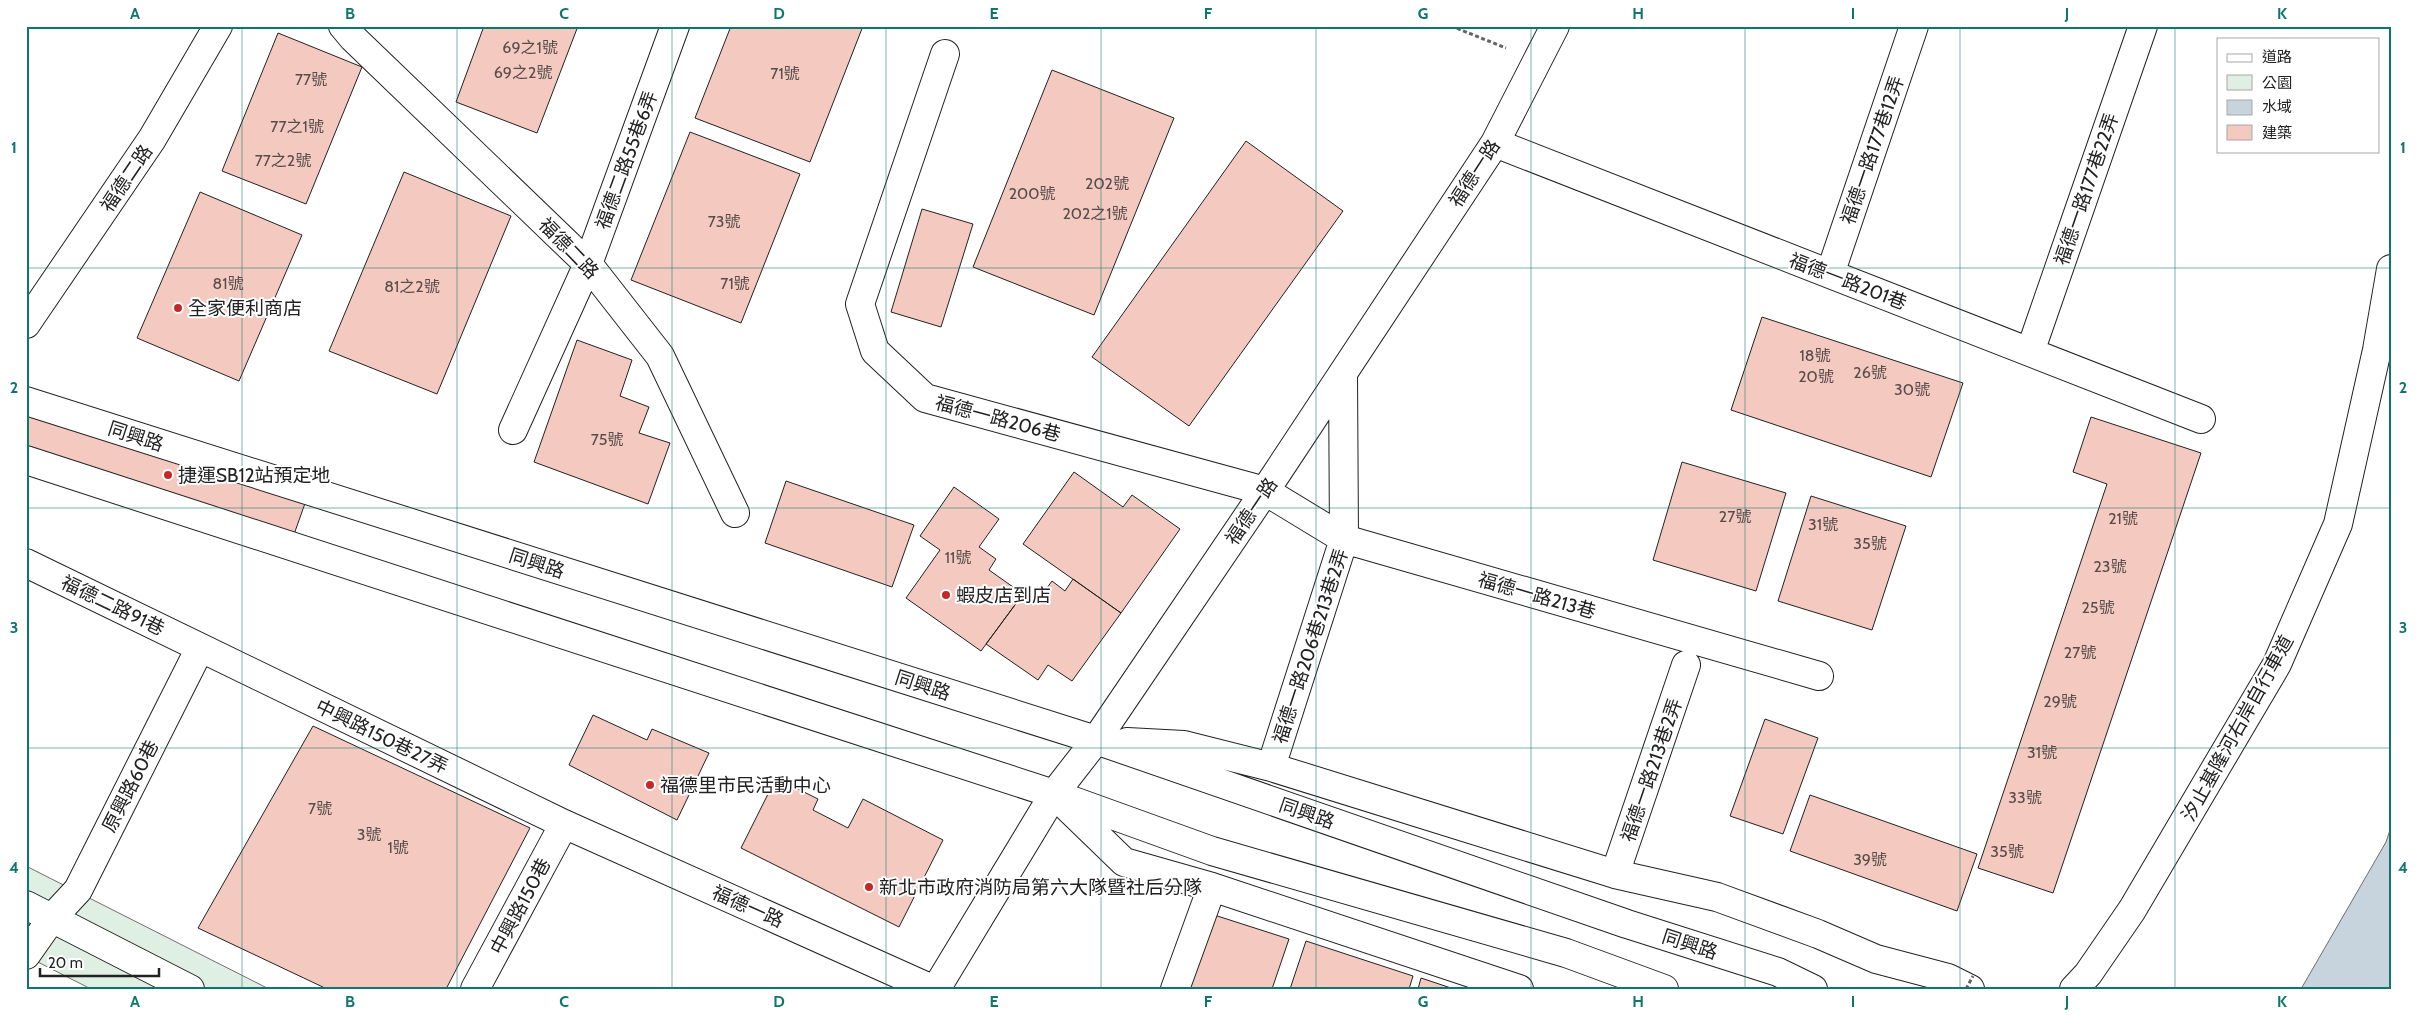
<svg xmlns="http://www.w3.org/2000/svg" width="2417" height="1015" viewBox="0 0 2417 1015" font-family="Cabin,'Noto Sans TC',sans-serif">
<rect width="100%" height="100%" fill="#fff"/>
<path fill="#e0efe3" stroke="#6f6f6f" d="M26,866L269,989H91L26,956Z"/>
<path fill="#c7d3dd" stroke="#6f6f6f" d="M2391,827V989H2301L2386,842Z"/>
<path fill="#f3c9c0" stroke="#222" d="M484,26H578L537,133L456,102Z
M731,26H863L810,162L695,118Z
M278,33L362,67L306,204L222,171Z
M1052,70L1174,118L1094,315L973,267Z
M690,132L800,174L741,323L631,280Z
M1246,141L1343,211L1189,426L1092,357Z
M404,172L511,216L437,394L329,351Z
M200,192L302,235L239,381L137,338Z
M922,209L973,224L941,327L891,312Z
M1762,317L1963,383L1931,477L1731,410Z
M577,340L632,360L620,396L649,407L639,433L670,443L648,504L534,462Z
M26,404L308,495L292,540L26,456Z
M2091,417L2201,453L2053,893L1978,868L2107,484L2073,472Z
M1682,462L1786,493L1756,591L1653,560Z
M1074,472L1123,507L1132,495L1180,529L1121,613L1023,544Z
M786,481L914,525L892,587L765,543Z
M954,487L999,519L979,547L996,559L989,570L1023,594L981,651L906,598L940,550L920,536Z
M1811,496L1906,526L1872,630L1778,601Z
M1073,579L1121,613L1072,681L1048,665L1038,680L986,644L1023,594L1036,603L1052,581L1065,591Z
M593,715L647,740L652,729L709,753L677,820L569,765Z
M1765,719L1818,738L1783,834L1730,816Z
M313,726L530,828L446,989H327L198,928Z
M776,778L818,799L813,810L848,828L863,799L943,840L899,927L741,848Z
M1810,795L1977,854L1957,911L1790,851Z
M1208,913L1289,939L1272,989H1183Z
M1306,941L1413,976L1409,989H1290Z
M1421,978L1454,989H1418Z"/>
<g fill="none" stroke-linecap="round" stroke-linejoin="round">
<g stroke="#222" stroke-width="30">
<path id="minor" d="M343,26L353,38L588,264L660,356L735,513
M945,54L860,304L875,351L925,398L1265,491L1344,539L1819,676
M1495,143L2201,419
M1830,274L1914,26
M26,324L152,139L218,26
M2030,352L2143,26
M26,401L1096,740L1627,924L1778,972L1813,989
M513,430L588,264L675,26
M26,460L1054,794L1212,851L1566,953L1664,989
M26,563L564,824L932,989
M1127,742L1184,745L1271,767L1615,874L1717,897L1818,934L1876,959L1948,978L1970,989
M1271,767L1344,539L1343,374
M1061,801L1124,862L1212,887L1519,989
M1615,874L1686,665
M26,905L190,989
M26,955L52,918L78,890L200,648
M475,989L564,824
M936,989L1054,794L1096,740L1265,491L1495,143L1555,26
M1175,989L1212,887
M2074,989L2088,974L2132,910L2277,664L2338,524L2377,350L2391,269"/>
</g>
<path stroke="#646464" stroke-width="3" stroke-dasharray="4 2.5" stroke-linecap="butt" d="M1451,26L1506,48"/>
<use href="#minor" stroke="#fff" stroke-width="28"/>
<path stroke="#646464" stroke-width="3" stroke-dasharray="4 2.5" stroke-linecap="butt" d="M1966,989L1973,976"/>
</g>
<path fill="none" stroke="#0f766e" stroke-width="1" stroke-opacity="0.55" d="M242,26V989M457,26V989M672,26V989M886,26V989M1101,26V989M1316,26V989M1531,26V989M1745,26V989M1960,26V989M2175,26V989M26,268H2391M26,508H2391M26,748H2391"/>
<g fill="#c62828" stroke="#fff" stroke-width="2">
<circle cx="178" cy="308" r="5"/>
<circle cx="168" cy="475" r="5"/>
<circle cx="946" cy="595" r="5"/>
<circle cx="650" cy="785" r="5"/>
<circle cx="869" cy="887" r="5"/>
</g>
<g text-anchor="middle" stroke-width="4" stroke-linejoin="round" paint-order="stroke">
<g font-size="16" fill="#564c4a">
<text x="530" y="53">69之1號</text>
<text x="523" y="78">69之2號</text>
<text x="785" y="79">71號</text>
<text x="311" y="85">77號</text>
<text x="297" y="132">77之1號</text>
<text x="283" y="166">77之2號</text>
<text x="1107" y="189">202號</text>
<text x="1032" y="199">200號</text>
<text x="1095" y="219">202之1號</text>
<text x="724" y="227">73號</text>
<text x="228" y="289">81號</text>
<text x="735" y="289">71號</text>
<text x="412" y="292">81之2號</text>
<text x="1815" y="361">18號</text>
<text x="1870" y="378">26號</text>
<text x="1816" y="382">20號</text>
<text x="1912" y="395">30號</text>
<text x="607" y="445">75號</text>
<text x="1735" y="522">27號</text>
<text x="2123" y="524">21號</text>
<text x="1823" y="530">31號</text>
<text x="1870" y="549">35號</text>
<text x="958" y="563">11號</text>
<text x="2110" y="572">23號</text>
<text x="2098" y="613">25號</text>
<text x="2080" y="658">27號</text>
<text x="2060" y="707">29號</text>
<text x="2042" y="758">31號</text>
<text x="2025" y="803">33號</text>
<text x="320" y="814">7號</text>
<text x="369" y="840">3號</text>
<text x="398" y="853">1號</text>
<text x="2007" y="857">35號</text>
<text x="1870" y="865">39號</text>
</g>
<g font-size="19" fill="#222" stroke="#fff">
<text transform="translate(1872 150) rotate(-71)" y="7">福德一路177巷12弄</text>
<text transform="translate(626 160) rotate(-70)" y="7">福德二路55巷6弄</text>
<text transform="translate(1474 173) rotate(-57)" y="7">福德一路</text>
<text transform="translate(126 178) rotate(-56)" y="7">福德二路</text>
<text transform="translate(2086 189) rotate(-71)" y="7">福德一路177巷22弄</text>
<text transform="translate(569 248) rotate(46)" y="7">福德二路</text>
<text transform="translate(1848 281) rotate(21)" y="7">福德一路201巷</text>
<text transform="translate(998 418) rotate(15)" y="7">福德一路206巷</text>
<text transform="translate(136 436) rotate(18)" y="7">同興路</text>
<text transform="translate(1251 511) rotate(-56)" y="7">福德一路</text>
<text transform="translate(537 563) rotate(18)" y="7">同興路</text>
<text transform="translate(1537 595) rotate(16)" y="7">福德一路213巷</text>
<text transform="translate(113 605) rotate(26)" y="7">福德二路91巷</text>
<text transform="translate(1310 646) rotate(-72)" y="7">福德一路206巷213巷2弄</text>
<text transform="translate(923 685) rotate(18)" y="7">同興路</text>
<text transform="translate(2237 728) rotate(-61)" y="7">汐止基隆河右岸自行車道</text>
<text transform="translate(382 736) rotate(26)" y="7">中興路150巷27弄</text>
<text transform="translate(1651 770) rotate(-71)" y="7">福德一路213巷2弄</text>
<text transform="translate(130 786) rotate(-63)" y="7">原興路60巷</text>
<text transform="translate(1307 813) rotate(19)" y="7">同興路</text>
<text transform="translate(520 906) rotate(-62)" y="7">中興路150巷</text>
<text transform="translate(748 906) rotate(24)" y="7">福德一路</text>
<text transform="translate(1690 944) rotate(18)" y="7">同興路</text>
</g>
<g font-size="19" fill="#222" stroke="#fff" text-anchor="start">
<text x="188" y="315">全家便利商店</text>
<text x="178" y="482">捷運SB12站預定地</text>
<text x="956" y="602">蝦皮店到店</text>
<text x="660" y="792">福德里市民活動中心</text>
<text x="879" y="894">新北市政府消防局第六大隊暨社后分隊</text>
</g>
</g>
<rect width="2417" height="1015" fill="none" stroke="#ffffff" stroke-width="55"/>
<rect x="2217" y="38" width="162" height="115" fill="#ffffff" stroke="#a7a7a7"/>
<rect x="2227" y="54" width="25" height="8" fill="#ffffff" stroke="#a7a7a7"/>
<text x="2262" y="62" font-size="15" fill="#222222">道路</text>
<rect x="2227" y="75" width="25" height="15" fill="#e0efe3" stroke="#a7a7a7"/>
<text x="2262" y="88" font-size="15" fill="#222222">公園</text>
<rect x="2227" y="100" width="25" height="15" fill="#c7d3dd" stroke="#a7a7a7"/>
<text x="2262" y="112" font-size="15" fill="#222222">水域</text>
<rect x="2227" y="125" width="25" height="15" fill="#f3c9c0" stroke="#a7a7a7"/>
<text x="2262" y="138" font-size="15" fill="#222222">建築</text>
<path d="M40 968v8h119v-8" fill="none" stroke="#222222" stroke-width="2.5"/>
<text x="48" y="968" font-size="15" fill="#222222" stroke="#ffffff" stroke-width="4" paint-order="stroke">20 m</text>
<rect x="28" y="28" width="2362" height="960" fill="none" stroke="#0f766e" stroke-width="2"/>
<g font-size="16" text-anchor="middle" font-weight="bold" fill="#0f766e">
<text x="135" y="19">A</text>
<text x="350" y="19">B</text>
<text x="564" y="19">C</text>
<text x="779" y="19">D</text>
<text x="994" y="19">E</text>
<text x="1208" y="19">F</text>
<text x="1423" y="19">G</text>
<text x="1638" y="19">H</text>
<text x="1853" y="19">I</text>
<text x="2067" y="19">J</text>
<text x="2282" y="19">K</text>
<text x="14" y="153">1</text>
<text x="2403" y="153">1</text>
<text x="14" y="393">2</text>
<text x="2403" y="393">2</text>
<text x="14" y="633">3</text>
<text x="2403" y="633">3</text>
<text x="14" y="873">4</text>
<text x="2403" y="873">4</text>
<text x="135" y="1007">A</text>
<text x="350" y="1007">B</text>
<text x="564" y="1007">C</text>
<text x="779" y="1007">D</text>
<text x="994" y="1007">E</text>
<text x="1208" y="1007">F</text>
<text x="1423" y="1007">G</text>
<text x="1638" y="1007">H</text>
<text x="1853" y="1007">I</text>
<text x="2067" y="1007">J</text>
<text x="2282" y="1007">K</text>
</g>
</svg>
